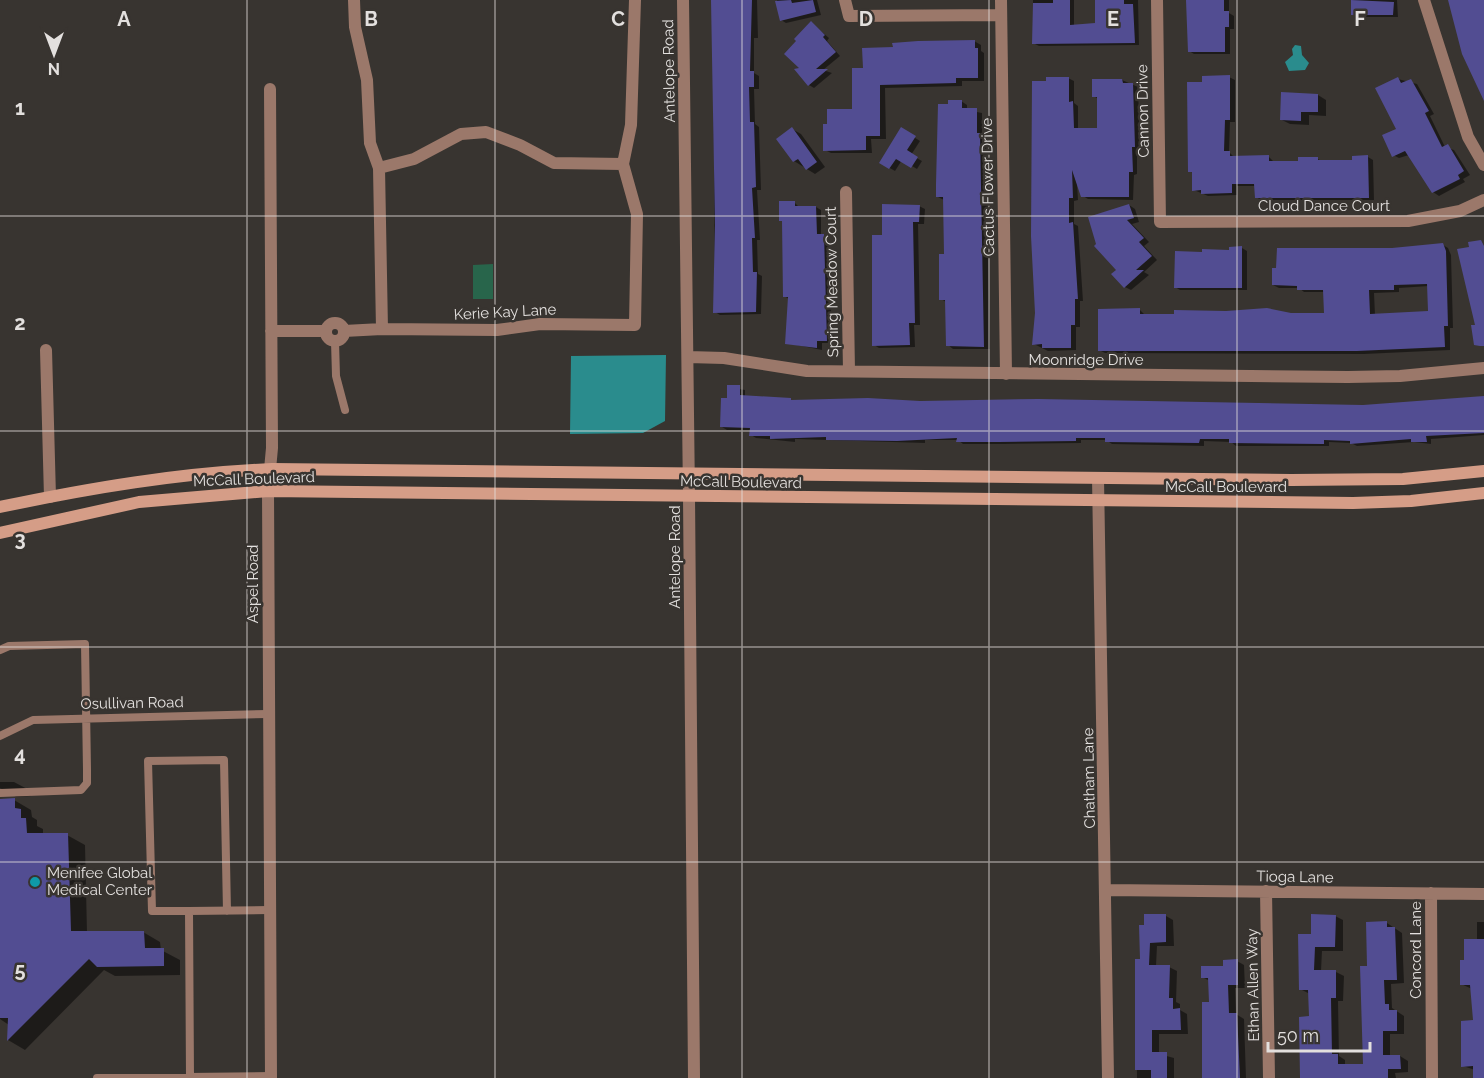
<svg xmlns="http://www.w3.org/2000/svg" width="1484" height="1078" viewBox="0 0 1484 1078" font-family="Raleway,sans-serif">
<rect width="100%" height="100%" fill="#383430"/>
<path fill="#28654b" d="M493,264V299H473V265Z"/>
<path fill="#2a8c8d" d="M1295,45L1301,46L1302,55L1309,63L1305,70L1289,71L1285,62L1293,55L1292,49Z
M666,355L665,421L643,433L570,434L571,356Z"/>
<path fill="#0007" fill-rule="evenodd" d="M713,0H757L758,38H754V73L759,76V89H754L755,124L759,127L761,190H757L760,240H757L758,274L762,276L761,314L720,315L715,312Z
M777,0H817L821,15L786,23L781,20Z
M1033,0H1074V26L1097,24L1096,0H1138L1139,45L1039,46L1033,43Z
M1188,0H1229V13L1234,16V29H1230V54H1194L1189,51Z
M1352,0H1397L1398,17H1357L1352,14Z
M811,23L829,38L827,41L840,56L823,70L832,73L814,88L809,85L801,68L798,41Z
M974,41L981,45V51L984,53V81H962V86L885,88L886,139H871L872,153H831L825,150L853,110L864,69Z
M1229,77L1235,80V122H1230L1229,152L1234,157L1268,156L1274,162H1300L1318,159L1323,162L1354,161L1368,157L1373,160L1374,200H1261L1256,197V186H1237V195L1208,196L1194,190L1193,173L1190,171L1203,84Z
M1068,78L1074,81V103L1078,106V130L1098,129V99L1094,96L1122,80L1138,87L1140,149H1137V174L1134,175L1133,200L1088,199L1083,196L1077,183L1078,200L1074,201V224L1078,226L1083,301H1080V327H1076V350L1048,351L1034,344Z
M1398,79L1417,84L1434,114L1430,116L1445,147L1454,150L1470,175L1463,179L1465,182L1439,196L1433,192L1409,155L1399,158L1393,155L1398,129Z
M1282,94L1318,95L1326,100V116L1309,115V125L1290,124L1282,120Z
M961,101L967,105V110L982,113V136L986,138L990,349H953L948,345L946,302L941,299L946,255L944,200L938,197Z
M792,129L801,134L825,167L815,174L794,161Z
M901,129L920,141L911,155L922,161L917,169L902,160L895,171L881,163Z
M795,203L800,208L816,207L821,210V235L829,238L832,343H822V350L787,343L789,299L784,296Z
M1129,205L1135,209L1139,222L1132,224L1149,242L1144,246L1157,260L1144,272L1149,275L1131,290L1125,287L1118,270Z
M919,206L925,209L924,224H918L920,325H914L915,347L879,348L874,345L883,236Z
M1443,245L1448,248L1451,255L1453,328H1450V350L1364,354L1105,353L1099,350L1140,310L1145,315H1326L1325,292H1304L1299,288H1279L1273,285L1392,249ZM1429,286L1430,312L1375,315L1374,293L1399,292V288Z
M1230,248H1242L1247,251V290H1180L1175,287L1230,252Z
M729,387L745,390V397L794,401L920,403L1363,406L1484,397V435L1431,439V444L1414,442L1357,446L1351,443L1329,442V446H1236L1231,442L1204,441V446L1112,444L1106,440H1081V443L1004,444H963L958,440H925V443L795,439V442L756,438L751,435V430H727L722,427Z
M0,782H14L31,791V796L16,797L0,788Z
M0,800H14L31,810L32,817L37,820V826L43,829V834L67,835L85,845L87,932H143L160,942L161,950L180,960V975L115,976L104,970L25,1050L8,1040L9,1025L0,1019Z
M1166,916L1173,920L1174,946H1157L1156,966L1169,967L1177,971L1176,1002L1180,1004V1010L1187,1014L1188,1034H1159V1054L1174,1058V1078H1137L1136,961H1141V926Z
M1335,916L1343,920V951H1322L1321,971L1336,972L1344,976L1343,1001H1338L1339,1056L1345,1060V1065H1364L1368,967L1387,923L1402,933L1404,983L1391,984L1392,1008L1404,1016V1034H1390V1056H1400L1408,1061V1072L1395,1073L1396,1078H1301L1311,1018L1310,994L1300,989L1313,935Z
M1477,922H1484V1078H1475V1070L1463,1066L1475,1022L1472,989L1461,984L1465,961L1477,940Z
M1237,961L1244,965L1245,988H1235L1236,1014L1244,1019L1246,1078H1203L1210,1003V981L1202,977Z"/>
<path fill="#524d92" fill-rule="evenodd" d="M711,0H752L750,71H754V87H749L750,122H754L756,187L752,188L755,238H752L753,272H757L756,312L713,313L715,225Z
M791,0L792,3L813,0L816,12L780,21L775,1Z
M1053,0H1070V25L1095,23V0H1124V4H1133L1135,43L1032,44L1033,3H1053Z
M1186,0H1224V11H1229V27H1225V52H1188Z
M1351,0L1394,2L1393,15H1351Z
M1448,0H1484V101L1462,54Z
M811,21L825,35L823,37L836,52L816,69H828L808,86L794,69L799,68L784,54L796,41L794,39Z
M975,40V48H978V78H956V83L880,85V136H866V150L823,151V124H827V109H852V68H863L862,48L893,47L892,43L918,41Z
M1230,75V120H1225L1224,151H1230V156L1269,155V161H1298V157H1318V160H1352V156L1368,155L1369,198H1255L1254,184H1232V193L1201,194V190L1192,191V172H1188L1187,82H1202V76Z
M1046,77H1069V102L1073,101L1074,128H1097V97H1092V79H1122L1123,83H1133L1135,147H1132L1133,172H1129V197H1081L1072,170L1073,198H1069V223L1073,222L1078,299H1075V325H1071V348H1042V344L1032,345L1035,313L1031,236L1032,81H1046Z
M1398,77L1401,83L1411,79L1429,111L1425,113L1442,147L1448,144L1464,171L1458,175L1460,179L1432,193L1405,151L1392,157L1382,135L1396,129L1375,88Z
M1281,92L1318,94V112H1301V121L1280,120Z
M948,100H962V108H977V133H980L984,347L946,346L945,300H939V254H944L943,197H936V184L938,104H948Z
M792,127L817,162L806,170L798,159L793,162L776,139Z
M901,127L916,136L907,150L918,157L911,168L896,159L889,169L879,163Z
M779,201H795V206H816L817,234H824L827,341H817V348L785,344L788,297H783L782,221H779Z
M882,204L920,205L919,222H913L915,323H909L910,345L872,346V235H882Z
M1129,204L1134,218L1127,220L1144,238L1139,242L1152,256L1136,270H1144L1124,288L1111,274L1116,270L1094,246L1096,244L1088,217Z
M1481,240L1484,246V346H1480L1474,345L1471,325H1475L1457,249L1469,247L1468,242Z
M1443,243L1446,251L1448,326H1444L1445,347L1357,351H1098V309L1140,308V314H1174V310L1226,311L1267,308L1291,313H1324L1323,290H1297V286L1272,285V268H1276L1277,248H1392ZM1427,284L1428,311L1370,314L1369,290H1394V285Z
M1242,246V288H1174L1175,251L1202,252V249L1229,250V247Z
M727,385H740V395L791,398V400L868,398L920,401L1038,399L1363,405L1484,396V433L1426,436L1427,442H1411V439L1350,444V441L1324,440V444L1229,443V439H1200L1199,443L1105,442V438H1076V441L998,442H956L957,438L897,441L826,440V437L770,439V436H749L750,428L720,427L721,398H727Z
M15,798V808L21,809V818H26L27,833H68L71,931H144L145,948H164V966L97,967L89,959L7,1041L8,1018H0V799Z
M1144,914H1166V942L1150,943L1149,965H1170L1169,998H1173V1009L1180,1008L1181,1030H1152V1052H1167V1078H1151V1070H1135V959H1140L1139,925H1144Z
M1311,914L1336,915L1335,947H1315L1314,970H1336V998H1331L1332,1054H1338V1064H1363L1360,966H1367L1366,922L1387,921V927H1395L1397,980H1384L1385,1004H1389V1010H1397V1031H1383V1055H1400L1401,1069H1388V1078H1300L1299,1017L1309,1016L1308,990H1299L1298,934H1311Z
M1464,939H1484V1078H1473V1066L1461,1067V1021L1473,1020L1470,985H1460V960H1464Z
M1238,959V985H1228L1229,1013H1237L1240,1078H1202V1002H1209L1208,978H1201V966H1223V960Z"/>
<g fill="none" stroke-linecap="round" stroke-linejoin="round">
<path stroke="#9b786a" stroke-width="8" d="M335,341L336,376L345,410
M0,650L9,646L85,644L87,770V783L81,790L0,793
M0,736L33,720L268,714
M189,911H152L148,761L224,760L227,911
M190,1077L189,911L269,910
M97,1078L271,1076"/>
<path stroke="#9b786a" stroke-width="12" d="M354,0L355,27L367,80L370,143L379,168L382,329L497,330L540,324L635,325L637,214L623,164L631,125L635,0
M683,0L689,496
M845,0L849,16L1001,15
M1001,0L1006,374
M1157,0L1160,222L1408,221L1460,211L1484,200
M1424,0L1468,137L1484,165
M270,89L272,448L268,491L271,1078
M379,168L414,159L461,134L486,132L520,145L554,163L623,164
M846,192L849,371
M326 332a9 9 0 1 1 18 0a9 9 0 1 1-18 0Z
M271,331H326
M344,331L382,329
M46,350L50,497
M688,357L724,358L807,371L1348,377L1400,376L1484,368
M1098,478L1108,1078
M1106,890L1484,894
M1266,891L1269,1078
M1431,893L1432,1078"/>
<path stroke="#9b786a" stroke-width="12" d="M689,496L694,1078"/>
<path stroke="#d59d87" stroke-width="12" d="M0,507C90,488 179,473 272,469L1291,480L1403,479L1484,471
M0,533L139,502L268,491L1353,503L1411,501L1484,493"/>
</g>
<path fill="none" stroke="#e3e0de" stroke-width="1.5" stroke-opacity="0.55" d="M247,0V1078M495,0V1078M742,0V1078M989,0V1078M1237,0V1078M0,216H1484M0,431H1484M0,647H1484M0,862H1484"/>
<circle fill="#0f9aa8" stroke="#383430" stroke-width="2" cx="35" cy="882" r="6"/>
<g text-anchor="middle" stroke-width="5" stroke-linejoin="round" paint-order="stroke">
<g font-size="15" fill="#e3e0de" stroke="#383430">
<text transform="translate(669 71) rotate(-91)" y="5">Antelope Road</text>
<text transform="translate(1143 111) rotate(-91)" y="5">Cannon Drive</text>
<text transform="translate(988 187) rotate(-91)" y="5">Cactus Flower Drive</text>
<text x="1324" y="211">Cloud Dance Court</text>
<text transform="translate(832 282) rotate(-91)" y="5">Spring Meadow Court</text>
<text transform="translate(505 312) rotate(-3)" y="5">Kerie Kay Lane</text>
<text x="1086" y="365">Moonridge Drive</text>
<text transform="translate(254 479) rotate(-2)" y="5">McCall Boulevard</text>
<text transform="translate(741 482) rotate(1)" y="5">McCall Boulevard</text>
<text x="1226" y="492">McCall Boulevard</text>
<text transform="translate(675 557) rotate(-90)" y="5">Antelope Road</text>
<text transform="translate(253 584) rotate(-90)" y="5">Aspel Road</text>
<text transform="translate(132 703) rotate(-1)" y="5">Osullivan Road</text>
<text transform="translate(1089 778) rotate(-91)" y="5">Chatham Lane</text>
<text transform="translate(1295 877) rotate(1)" y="5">Tioga Lane</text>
<text transform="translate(1416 950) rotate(-90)" y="5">Concord Lane</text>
<text transform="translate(1253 985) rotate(-91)" y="5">Ethan Allen Way</text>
</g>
<g font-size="15" fill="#e3e0de" stroke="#383430" text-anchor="start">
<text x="47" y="878">Menifee Global<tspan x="47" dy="17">Medical Center</tspan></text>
</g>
</g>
<g font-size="20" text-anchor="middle" font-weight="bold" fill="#e3e0de" stroke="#383430" stroke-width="5" stroke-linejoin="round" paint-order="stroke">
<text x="124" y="26">A</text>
<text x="371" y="26">B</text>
<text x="618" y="26">C</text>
<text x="866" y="26">D</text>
<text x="1113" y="26">E</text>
<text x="1360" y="26">F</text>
<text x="20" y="115">1</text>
<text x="20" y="330">2</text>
<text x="20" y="546">3</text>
<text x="20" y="761">4</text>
<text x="20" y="977">5</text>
</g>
<g transform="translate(54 54) rotate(180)" stroke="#383430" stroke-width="4.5" paint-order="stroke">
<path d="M0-4.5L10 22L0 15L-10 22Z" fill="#e3e0de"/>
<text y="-9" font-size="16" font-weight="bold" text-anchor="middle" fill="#e3e0de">N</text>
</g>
<path d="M1268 1042v9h102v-9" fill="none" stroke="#e3e0de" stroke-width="3"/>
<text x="1277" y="1042" font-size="18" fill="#e3e0de" stroke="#383430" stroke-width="4.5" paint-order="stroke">50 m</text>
</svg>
